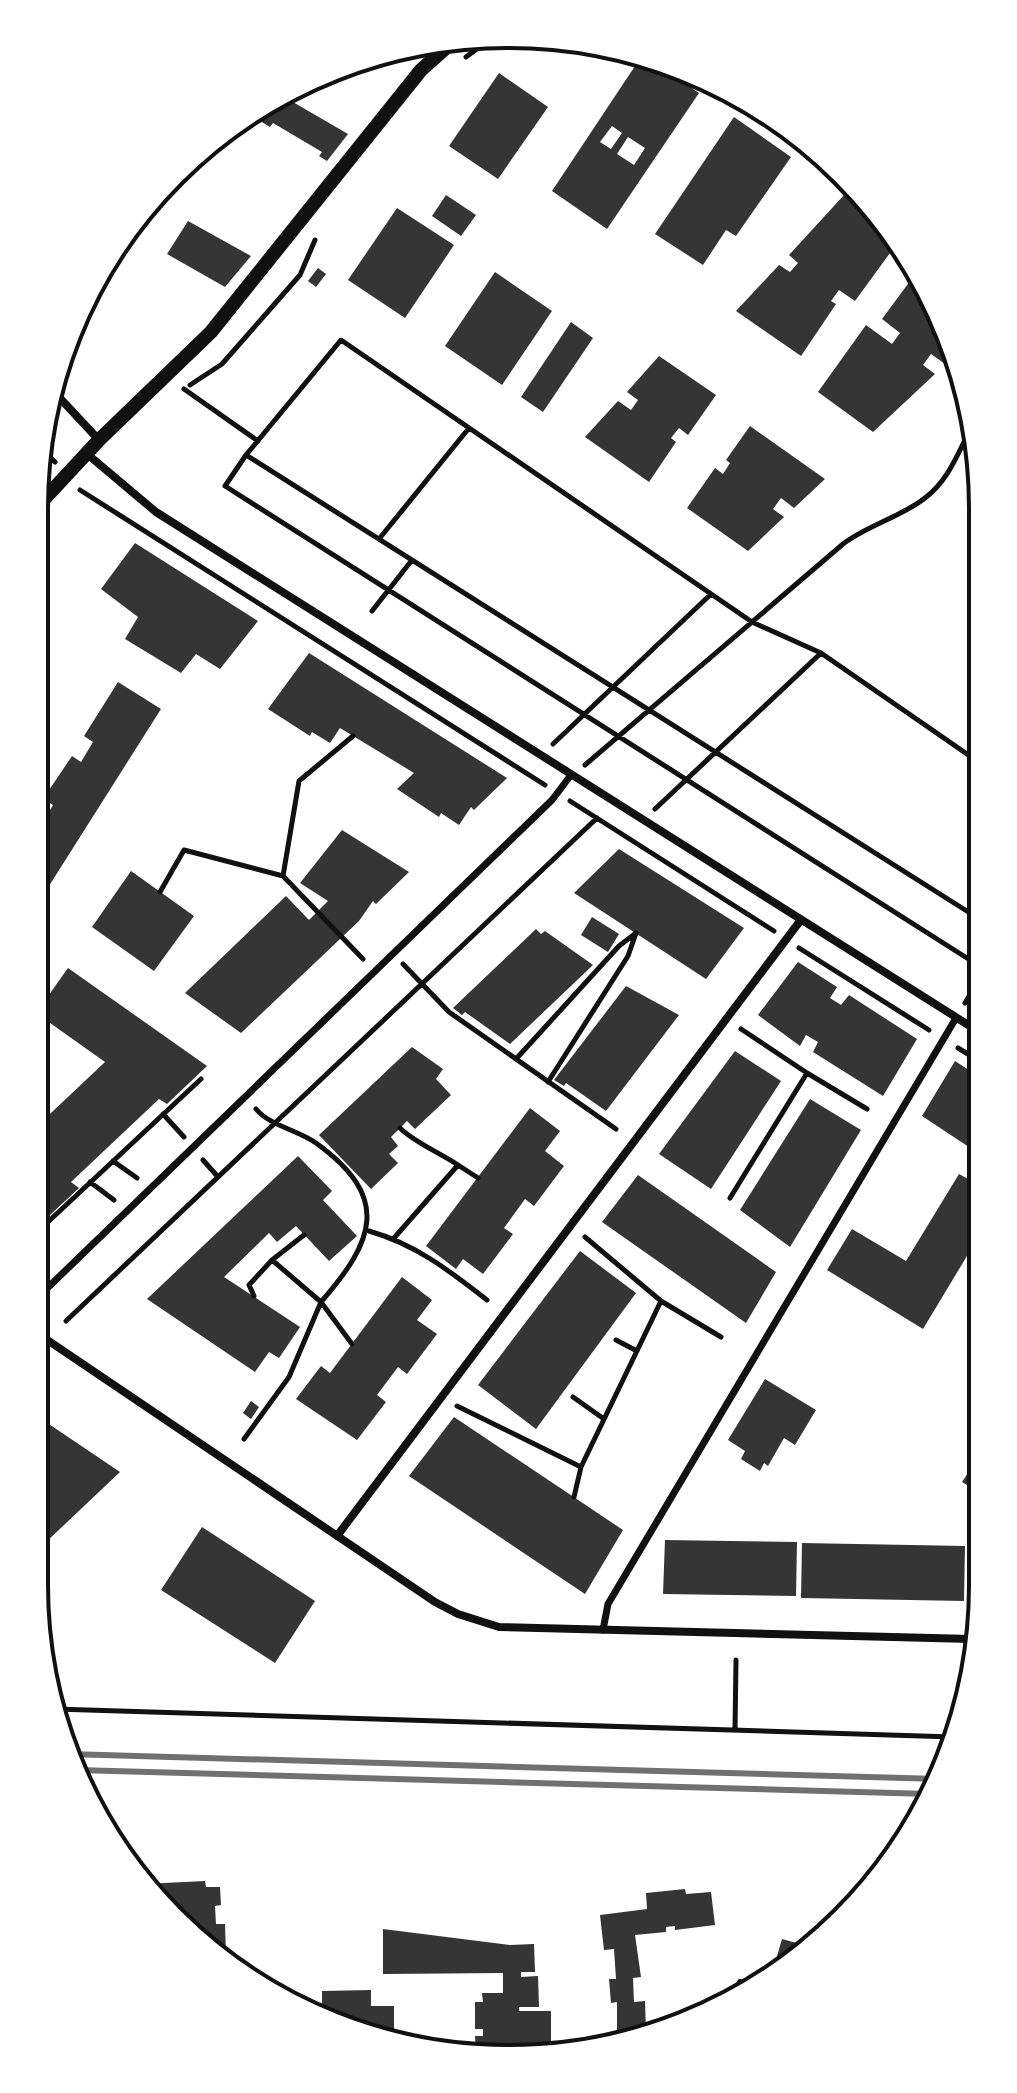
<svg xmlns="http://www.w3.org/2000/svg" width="1017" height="2093" viewBox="0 0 1017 2093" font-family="'PT Sans Narrow',sans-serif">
<rect width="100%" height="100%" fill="#fff"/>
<path fill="#353535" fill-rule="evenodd" d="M639,60L672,75L699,93L607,229L552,191ZM612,126L622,133L611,149L600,142ZM628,137L645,148L634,165L617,154Z
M499,73L548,107L498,179L449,146Z
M286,98L348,134L327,161L319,156L322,152L273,123L270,127L255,118Z
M734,117L791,157L736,236L726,230L703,265L655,234Z
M845,194L888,224L898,242L855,301L839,290L831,301L836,304L801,356L736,311L779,265L790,272L798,263L789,255Z
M446,195L476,215L461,236L432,216Z
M397,208L454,245L405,318L348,280Z
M188,221L251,256L225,287L167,254Z
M318,268L326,274L316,287L308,281Z
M495,272L552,311L502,385L445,346Z
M916,273L947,326L954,355L945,364L931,354L923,365L935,374L873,432L818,392L866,325L892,344L900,333L882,319Z
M571,322L593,338L543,412L521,397Z
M659,356L716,395L688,435L679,428L671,438L676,442L649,482L585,437L618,401L631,410L638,400L627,392Z
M750,426L825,479L794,508L781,498L773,509L784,517L748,551L687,508L715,468L723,474L730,463L726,460Z
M135,543L258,621L220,669L196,654L181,673L125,639L138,617L101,589Z
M309,653L507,778L474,810L471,807L459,825L441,813L439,817L397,789L414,773L340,728L330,743L312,732L310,736L268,709Z
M118,682L161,709L42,897L34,891V819L42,824L53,805L43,799L72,756L81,762L93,742L84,736Z
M342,830L409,872L376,904L373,901L359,921L241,1033L185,993L286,896L309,920L328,901L300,883Z
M619,849L744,928L706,979L574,893Z
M131,871L194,916L154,971L92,927Z
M592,917L619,934L608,952L581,935Z
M536,929L541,934L545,931L593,965L510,1044L465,1012L462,1015L453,1008Z
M798,962L837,987L830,998L841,1005L849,995L917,1039L883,1096L813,1052L818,1042L806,1035L800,1046L758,1015Z
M68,968L207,1066L167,1104L159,1099L71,1182L79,1188L38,1226L34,1223V1129L105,1062L36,1013Z
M626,986L679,1015L606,1111L566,1083L564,1086L554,1080Z
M412,1047L443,1069L436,1079L451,1095L415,1129L407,1121L391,1137L398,1146L389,1154L398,1163L371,1189L319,1135Z
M735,1051L781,1081L711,1189L659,1154Z
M955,1061L981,1078V1155L922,1116Z
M810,1099L861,1130L790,1247L740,1210Z
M530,1108L560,1131L545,1151L564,1166L534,1206L525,1199L504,1228L513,1234L483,1274L463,1259L456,1269L426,1246Z
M298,1156L332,1191L323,1200L357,1236L329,1261L296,1226L277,1242L269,1233L224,1277L300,1327L279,1358L269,1352L255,1372L147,1299Z
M959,1174L982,1187V1231L923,1329L827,1270L852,1229L906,1261Z
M638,1175L776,1272L746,1323L602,1222Z
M580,1251L636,1293L536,1429L478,1385Z
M402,1277L432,1300L417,1320L437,1334L407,1374L398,1367L377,1395L386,1402L357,1440L296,1399L321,1366L330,1373Z
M765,1379L816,1410L795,1445L784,1438L768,1466L764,1463L760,1471L741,1459L745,1451L728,1440Z
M251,1401L259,1407L251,1419L243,1413Z
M37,1416L120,1472L45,1543L34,1535V1418Z
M454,1417L623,1530L585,1594L409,1476Z
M983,1450V1495L962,1482Z
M202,1527L315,1601L275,1663L161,1590Z
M665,1540L797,1542L796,1596L663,1594Z
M802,1543L965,1546L964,1601L801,1598Z
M968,1547L983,1548L980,1602H968Z
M205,1881L206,1887H220L221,1905L215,1906L216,1924H225L226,1956L144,1884Z
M685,1889L686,1894L711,1892L715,1925L675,1930V1926L666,1927V1932L635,1935L641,1977L633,1978L634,2002L645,2001L646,2032L617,2041V2002L611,2003L609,1979H616L614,1949L604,1950L600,1915L647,1909L646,1893Z
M383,1929L510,1945L534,1944L535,1972H521V1977L538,1976L539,2007H519V2011H551V2054L476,2052L475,2036H483V2029H475V2002H483L482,1993H503V1973L383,1974Z
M782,1939L804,1945L775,1963Z
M371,1990V2006H394V2042L322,2015V1991Z"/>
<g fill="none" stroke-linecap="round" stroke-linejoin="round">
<path stroke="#111" stroke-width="5" d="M466,57L489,40L502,35
M190,385L222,364L300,275L315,240
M184,389L258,441
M45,452L55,462
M246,455L981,920
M80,490L545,785
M34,538L42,528
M379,539L469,428
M372,611L412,560
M553,744L711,594
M980,763L821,653L752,622L341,340L246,455L225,486L981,967
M585,765L843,544C868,525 901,517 925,498C950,479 959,450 973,424
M570,801L774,931
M655,809L821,653
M283,876L299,781L353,736
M160,892L184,850L283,876L363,959
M799,948L929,1030
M403,964L449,1012L616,1129
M965,1003L981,976
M741,1029L807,1073
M958,1048L981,1062
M516,1059L619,946L636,933L628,956L548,1082
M256,1109C270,1126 298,1130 316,1143C392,1198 374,1241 321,1302L352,1344
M163,1114L184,1137
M400,1128C415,1143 439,1152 458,1165
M203,1160L218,1177
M113,1161L137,1178
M90,1182L114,1200
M730,1198L807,1073L867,1109
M369,1231C415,1244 450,1271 487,1300
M34,1235L201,1079
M585,1237L661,1301
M394,1238L458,1165L478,1178
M272,1260L304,1235
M66,1321L597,818
M616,1340L637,1351
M573,1397L604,1419
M457,1406L581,1467L574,1497
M244,1439L289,1377L321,1302L272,1260L249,1285L254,1296
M581,1467L661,1301L721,1337
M55,1709L953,1737
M735,1730L736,1660"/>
<path stroke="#111" stroke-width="6" d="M736,1997L740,1982"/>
<path stroke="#111" stroke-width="7" d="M35,1300L552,800L571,775
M603,1630L608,1604L956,1018"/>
<path stroke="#111" stroke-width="8" d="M57,395L99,440
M86,453L156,512L981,1033
M34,1331L435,1602L458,1614L499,1627L972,1639
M337,1536L800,921"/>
<path stroke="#111" stroke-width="14" d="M34,510L99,440L211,332L421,70L448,46"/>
<path stroke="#707070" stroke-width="6" d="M68,1754L939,1779
M77,1770L929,1794"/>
</g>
<path d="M0 0H1017V2093H0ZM508 48H509A460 460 0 0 1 969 508V1585A460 460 0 0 1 509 2045H508A460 460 0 0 1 48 1585V508A460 460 0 0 1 508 48Z" fill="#fff" fill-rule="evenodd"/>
<path fill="none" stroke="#111" stroke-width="4" d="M508 48H509A460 460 0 0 1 969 508V1585A460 460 0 0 1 509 2045H508A460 460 0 0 1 48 1585V508A460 460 0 0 1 508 48Z"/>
</svg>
